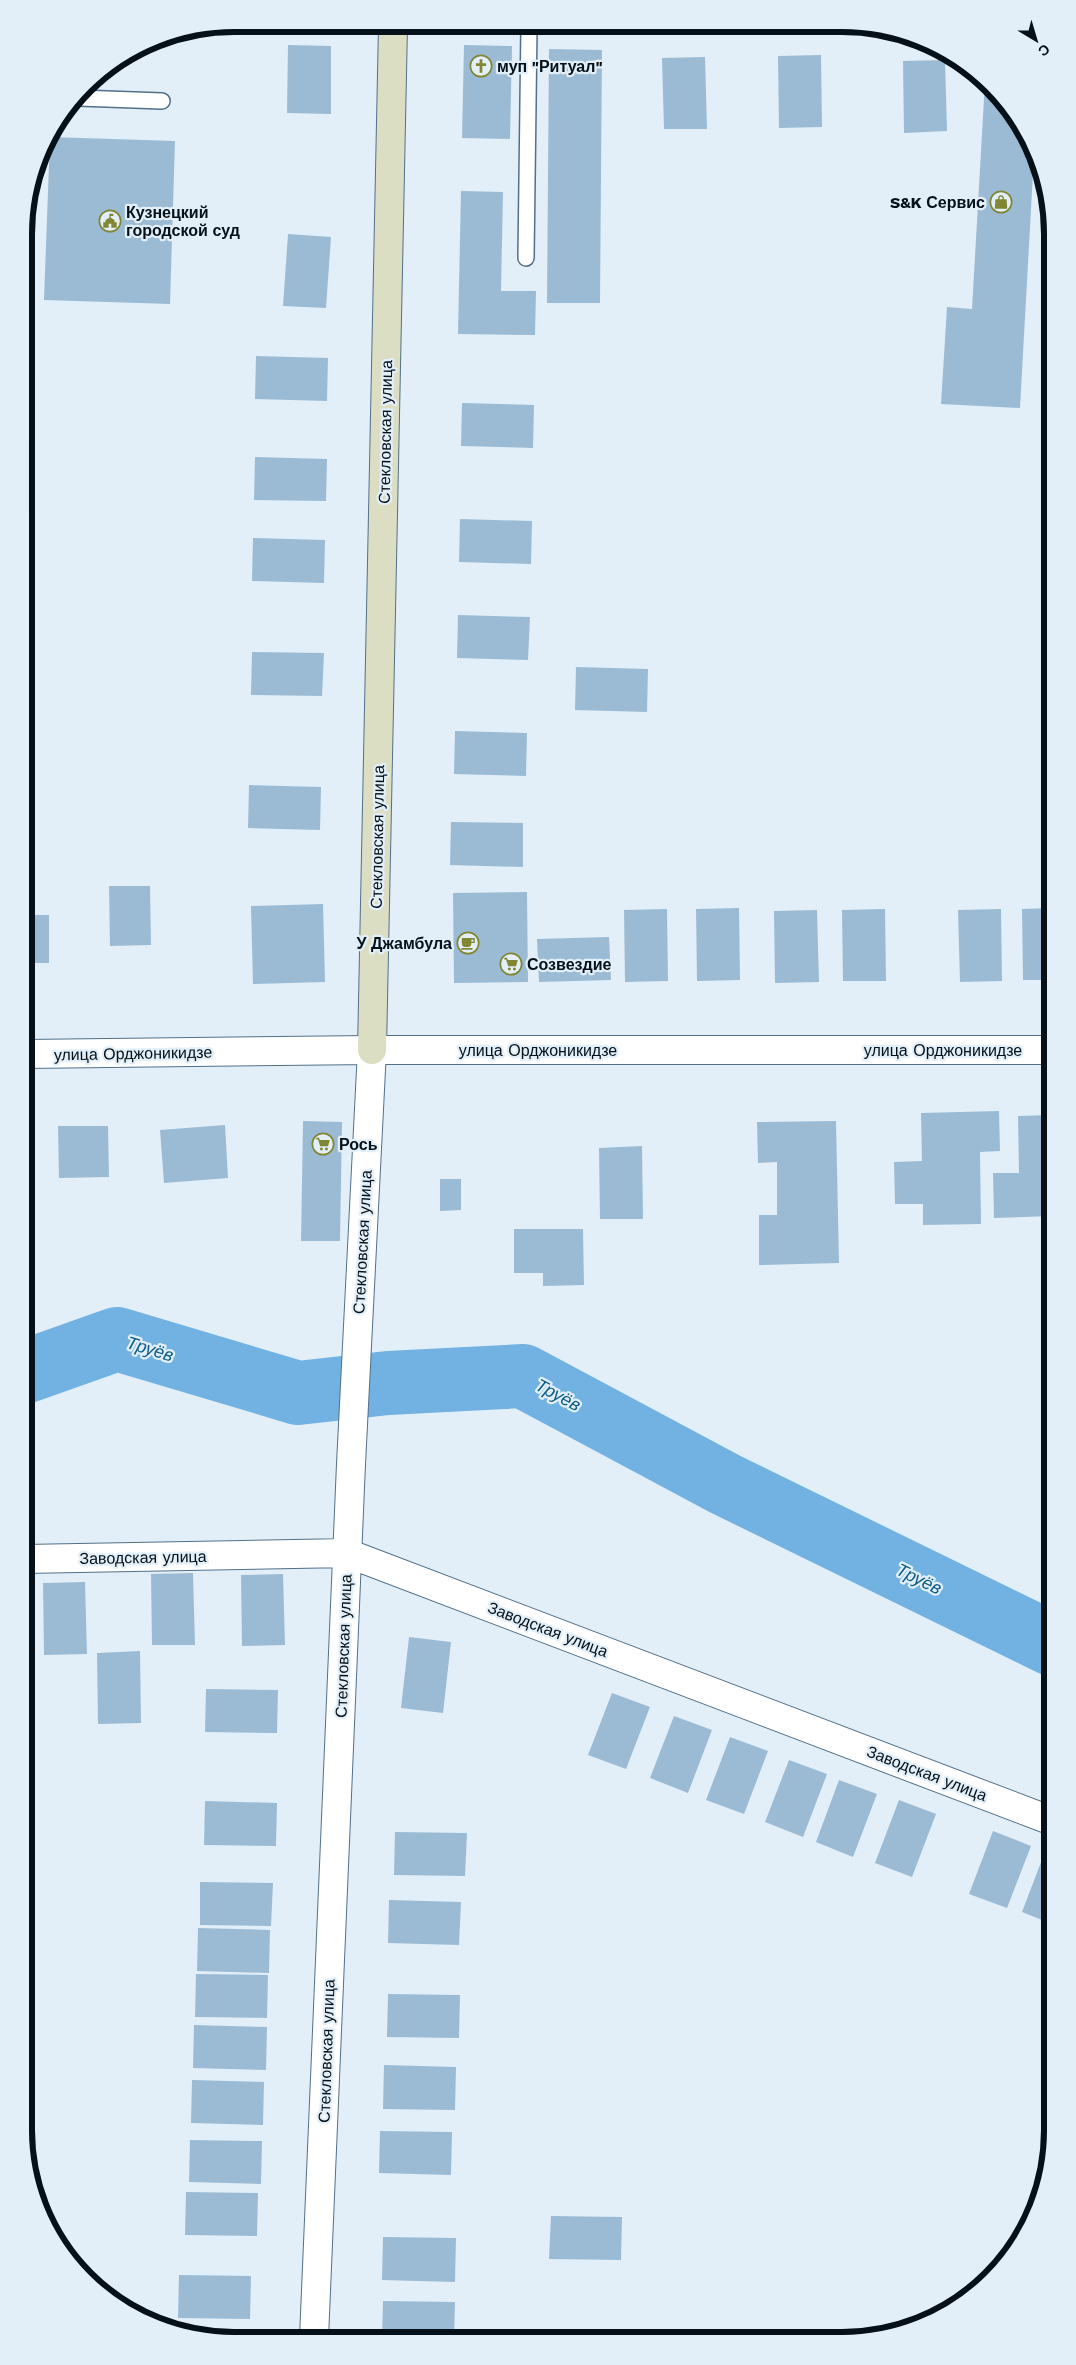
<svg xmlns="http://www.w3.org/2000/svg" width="1076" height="2365" viewBox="0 0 1076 2365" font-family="'Work Sans',sans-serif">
<rect width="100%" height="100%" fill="#e2eff9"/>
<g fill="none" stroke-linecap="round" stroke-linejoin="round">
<path stroke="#71b2e2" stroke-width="64" d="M24,1372L117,1339L298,1393L388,1383L523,1376L725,1484L1052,1644"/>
</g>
<path fill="#9bbbd4" d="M288,45L331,46V114L287,113Z
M464,45L512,46L510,139L462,138Z
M549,49L602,50L600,303H547Z
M821,55L822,127L779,128L778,56Z
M705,57L707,129H664L662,58Z
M945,60L947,131L904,133L903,61Z
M985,81L1017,118L1034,155L1020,408L941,404L947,307L972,309Z
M50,137L175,141L170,304L44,300Z
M461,191L503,192L501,291H536L535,335L458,334Z
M288,234L331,237L326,308L283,306Z
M256,356L328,358L327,401L255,399Z
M462,403L534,405L533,448L461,446Z
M255,457L327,459L326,501L254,500Z
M460,519L532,521L531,564L459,562Z
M253,538L325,540L324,583L252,581Z
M458,615L530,617L528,660L457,658Z
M252,652L324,653L322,696L251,695Z
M576,667L648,669L647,712L575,710Z
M455,731L527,733L526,776L454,774Z
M249,785L321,787L320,830L248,828Z
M451,822L523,823V867L450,865Z
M109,886H150L151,945L110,946Z
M527,892L528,982L454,983L453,893Z
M24,897H27V915H49V963H24Z
M323,904L325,982L253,984L251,906Z
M739,908L740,980L697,981L696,909Z
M1052,908V980H1023L1022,909Z
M667,909L668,981L625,982L624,910Z
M885,909L886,981H843L842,910Z
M1001,909L1002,981L960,982L958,910Z
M817,910L819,982L775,983L774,911Z
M609,937L611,980L539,982L537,939Z
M999,1111L1000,1151L980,1152L981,1224L923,1225V1204H895L894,1162L922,1161L921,1113Z
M1052,1115V1216L994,1218L993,1173H1019L1018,1116Z
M303,1121L342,1122L340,1241H301Z
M836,1121L839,1263L759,1265V1215H777V1162L758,1163L757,1122Z
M225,1125L228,1178L164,1183L160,1130Z
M58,1126H108L109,1177L59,1178Z
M642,1146L643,1219H600L599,1148Z
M440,1179H461V1210L440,1211Z
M514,1229H583L584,1285L543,1286V1273H514Z
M193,1573L195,1645H152L151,1574Z
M283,1574L285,1645L242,1646L241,1575Z
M85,1582L87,1654L44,1655L43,1583Z
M409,1637L451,1642L443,1713L401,1708Z
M140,1651L141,1723L98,1724L97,1653Z
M206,1689L278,1690L277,1733L205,1732Z
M612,1693L650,1707L626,1769L588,1755Z
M674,1716L712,1730L688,1793L650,1778Z
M730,1737L768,1751L744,1814L706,1800Z
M789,1760L827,1774L803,1837L765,1822Z
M839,1780L877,1794L853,1857L816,1842Z
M899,1800L936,1814L912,1877L875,1863Z
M205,1801L277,1803L276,1846L204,1845Z
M993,1831L1031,1846L1007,1908L969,1894Z
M395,1832L467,1833L465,1876L394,1875Z
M1046,1849L1052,1852V1924L1022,1912Z
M200,1882L273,1883L271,1926L200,1925Z
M389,1900L461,1902L459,1945L388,1943Z
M198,1928L270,1930L269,1973L197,1971Z
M196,1974L268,1975L267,2018L195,2017Z
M388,1994L460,1995L459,2038L387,2037Z
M194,2025L267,2027L266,2070L193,2068Z
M384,2065L456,2067L455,2110L383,2109Z
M192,2080L264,2082L263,2125L191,2123Z
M380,2131L452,2132L451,2175L379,2173Z
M190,2140L262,2141L261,2184L189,2182Z
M186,2192L258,2193L257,2236L185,2235Z
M551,2216L622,2217L621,2260L549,2259Z
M383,2237L456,2238L455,2282L382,2280Z
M179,2275L251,2276L250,2319L178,2318Z
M383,2301L455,2302L454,2339L382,2338Z
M186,2334L250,2336L249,2338L194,2337Z"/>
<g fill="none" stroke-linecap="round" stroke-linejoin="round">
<g stroke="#537087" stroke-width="18">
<path id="lane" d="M79,98L162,101
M526,258L529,26"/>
</g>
<g stroke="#537087" stroke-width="30">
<path id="street" d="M24,1054L372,1050H1052
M24,1559L347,1553L1052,1821
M314,2338L351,1464L372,1050"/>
</g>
<g stroke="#537087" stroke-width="30">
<path id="secondary" d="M372,1050L393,25"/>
</g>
<use href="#lane" stroke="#fff" stroke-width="15"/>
<use href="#street" stroke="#fff" stroke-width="28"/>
<use href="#secondary" stroke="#dcdec3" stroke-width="28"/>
</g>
<defs>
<g id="church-ring" transform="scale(1.125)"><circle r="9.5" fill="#e2eff9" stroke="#818632" stroke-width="1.5"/><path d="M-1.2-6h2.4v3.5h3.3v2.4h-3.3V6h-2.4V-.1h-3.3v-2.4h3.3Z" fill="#818632"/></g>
<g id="shop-ring" transform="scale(1.125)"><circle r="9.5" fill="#e2eff9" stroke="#818632" stroke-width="1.5"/><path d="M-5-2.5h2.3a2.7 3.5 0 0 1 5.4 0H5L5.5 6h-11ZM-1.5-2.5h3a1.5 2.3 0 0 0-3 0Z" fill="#818632"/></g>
<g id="civic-ring" transform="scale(1.125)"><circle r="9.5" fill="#e2eff9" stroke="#818632" stroke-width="1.5"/><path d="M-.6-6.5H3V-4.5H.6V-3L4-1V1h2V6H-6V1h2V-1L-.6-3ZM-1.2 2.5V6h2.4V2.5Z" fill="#818632"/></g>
<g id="cafe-ring" transform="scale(1.125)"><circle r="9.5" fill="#e2eff9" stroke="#818632" stroke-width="1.5"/><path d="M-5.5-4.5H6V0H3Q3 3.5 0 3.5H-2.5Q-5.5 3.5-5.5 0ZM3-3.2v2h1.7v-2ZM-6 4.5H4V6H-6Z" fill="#818632"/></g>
<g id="supermarket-ring" transform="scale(1.125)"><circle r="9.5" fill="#e2eff9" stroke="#818632" stroke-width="1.5"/><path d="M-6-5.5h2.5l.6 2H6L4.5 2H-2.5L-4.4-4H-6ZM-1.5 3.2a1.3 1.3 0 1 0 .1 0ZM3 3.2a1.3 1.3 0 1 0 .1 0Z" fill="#818632"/></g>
</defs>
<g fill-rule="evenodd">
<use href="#church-ring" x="481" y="66"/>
<use href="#shop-ring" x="1001" y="202"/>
<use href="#civic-ring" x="110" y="221"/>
<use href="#cafe-ring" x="468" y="943"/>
<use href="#supermarket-ring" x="511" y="964"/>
<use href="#supermarket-ring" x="323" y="1144"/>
</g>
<g text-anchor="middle" stroke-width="4.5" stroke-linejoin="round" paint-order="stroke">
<g font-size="16" font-weight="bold" fill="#051018" stroke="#e2eff9" text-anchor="start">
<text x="497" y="72">муп "Ритуал"</text>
<text x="985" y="208" text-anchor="end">S&amp;K Сервис</text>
<text x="126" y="218">Кузнецкий<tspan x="126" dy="18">городской суд</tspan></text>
<text x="452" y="949" text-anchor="end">У Джамбула</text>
<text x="527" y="970">Созвездие</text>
<text x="339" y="1150">Рось</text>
</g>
<g font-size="16" fill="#051018" stroke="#e2eff9">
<text transform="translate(385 432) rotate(-89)" y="6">Стекловская улица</text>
<text transform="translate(377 837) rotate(-89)" y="6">Стекловская улица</text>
<text x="538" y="1056">улица Орджоникидзе</text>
<text x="943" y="1056">улица Орджоникидзе</text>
<text transform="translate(133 1053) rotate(-1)" y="6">улица Орджоникидзе</text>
<text transform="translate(362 1242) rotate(-87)" y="6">Стекловская улица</text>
<text transform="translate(143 1557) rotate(-1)" y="6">Заводская улица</text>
<text transform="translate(548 1629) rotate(21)" y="6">Заводская улица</text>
<text transform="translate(343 1646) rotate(-88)" y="6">Стекловская улица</text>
<text transform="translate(927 1773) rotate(21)" y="6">Заводская улица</text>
<text transform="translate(326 2051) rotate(-88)" y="6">Стекловская улица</text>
</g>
<g font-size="18" font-style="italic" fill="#0b5b88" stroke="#e2eff9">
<text transform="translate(150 1349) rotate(17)" y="6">Труёв</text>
<text transform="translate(558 1395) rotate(28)" y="6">Труёв</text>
<text transform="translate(919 1579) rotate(26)" y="6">Труёв</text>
</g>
</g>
<path d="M0 0H1076V2365H0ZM234 32H842A202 202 0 0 1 1044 234V2130A202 202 0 0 1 842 2332H234A202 202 0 0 1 32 2130V234A202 202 0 0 1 234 32Z" fill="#e2eff9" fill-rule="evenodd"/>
<path fill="none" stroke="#051018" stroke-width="6" d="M234 32H842A202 202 0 0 1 1044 234V2130A202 202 0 0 1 842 2332H234A202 202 0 0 1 32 2130V234A202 202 0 0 1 234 32Z"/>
<g transform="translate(1036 40) rotate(142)" stroke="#e2eff9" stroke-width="4" paint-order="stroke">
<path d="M0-4L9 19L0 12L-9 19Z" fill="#051018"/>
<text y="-8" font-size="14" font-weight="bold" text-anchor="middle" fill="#051018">С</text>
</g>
</svg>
